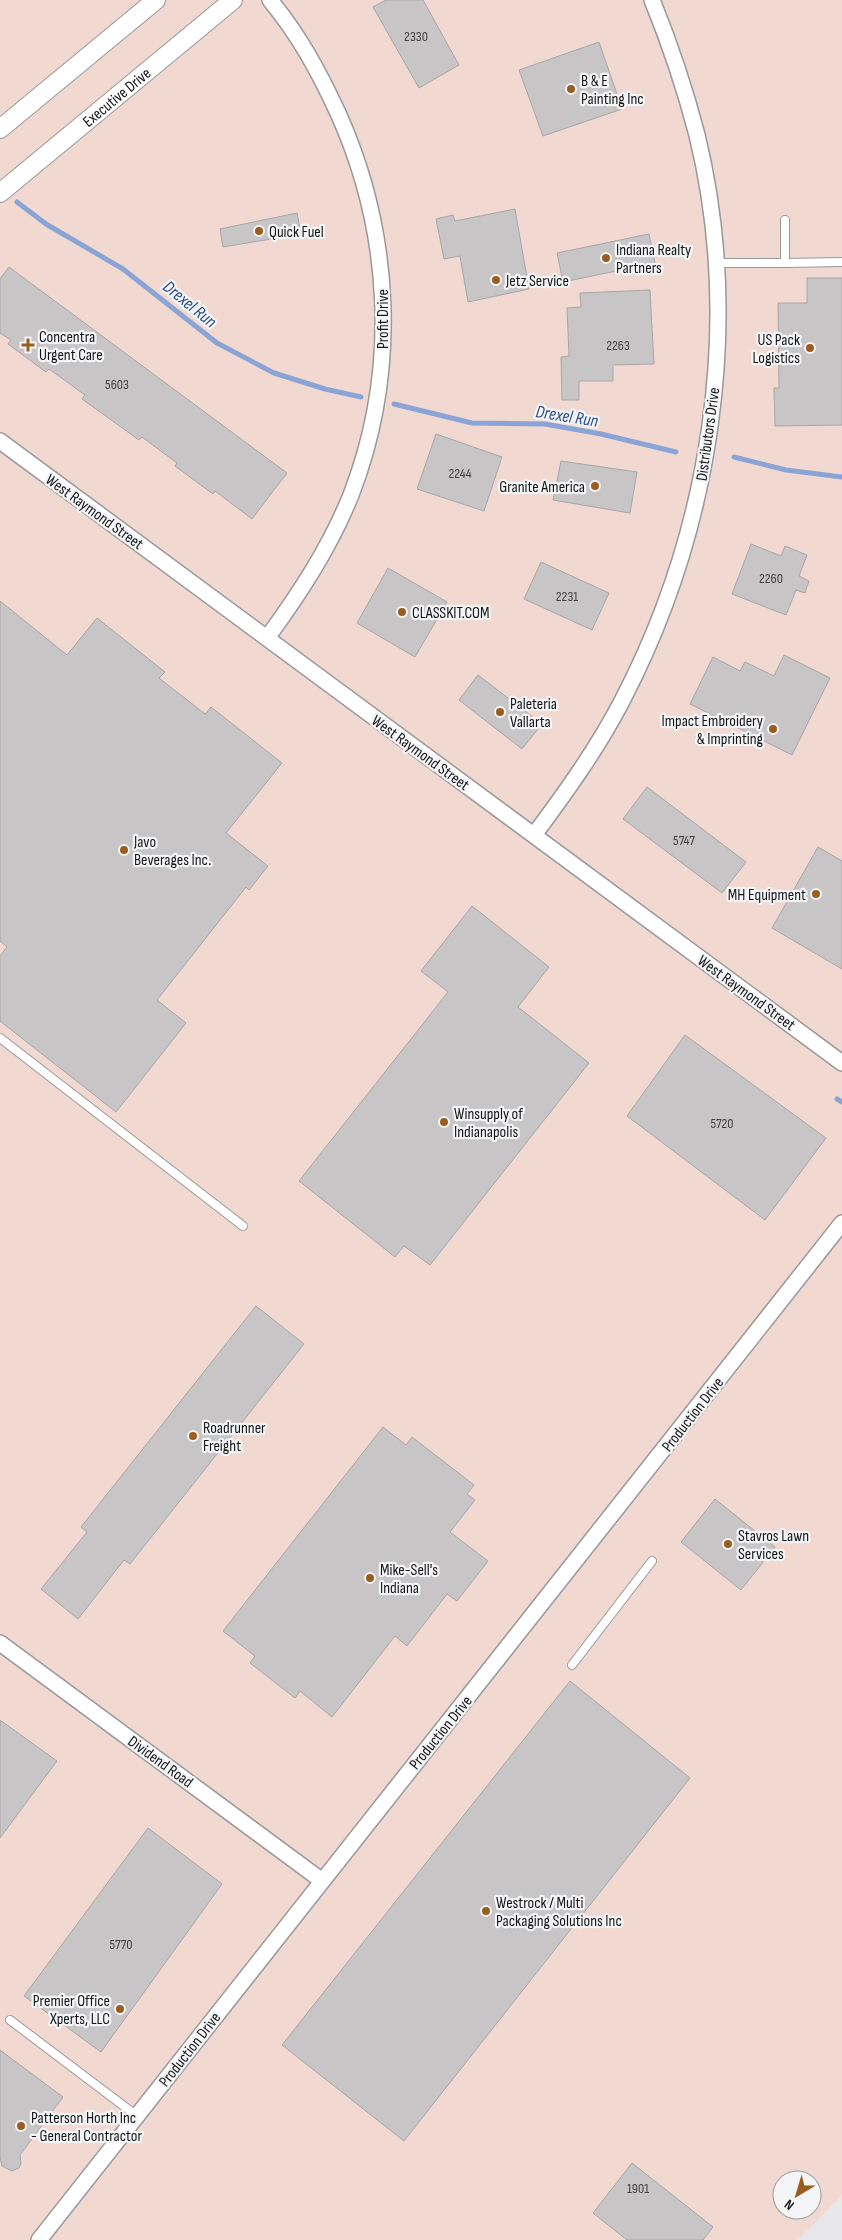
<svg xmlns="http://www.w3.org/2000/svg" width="842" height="2240" viewBox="0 0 842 2240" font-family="'Sofia Sans Condensed',sans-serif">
<rect width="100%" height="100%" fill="#e7e7ea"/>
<path fill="#f1d8d0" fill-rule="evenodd" d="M0,0H842V2195L798,2240H0ZM782,2180H812V2210H782Z"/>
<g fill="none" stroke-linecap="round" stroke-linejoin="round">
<path stroke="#8aa5d5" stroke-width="5" d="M17,202L46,224L123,269L217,343L274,373L325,389L361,397
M394,404L472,423L545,424L601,434L676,452
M734,457L786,470L842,477
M837,1099L842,1102"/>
</g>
<path fill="#c7c5c6" stroke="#a9a6a8" d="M386,0H423L459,65L419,88L373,7Z
M599,42L622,109L543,136L519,70Z
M515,209L529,289L468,302L460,256L444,259L436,219L453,215L455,221Z
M297,213L301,234L223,247L220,229Z
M649,234L655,263L563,282L557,253Z
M9,267L287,473L252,519L215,491L213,494L175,466L177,463L142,437L139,440L82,399L85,395L49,369L46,372L8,344L11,340L0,333V279Z
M807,278H842V425L775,426L774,388H779L778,303H807Z
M650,290L654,364L613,365V381H579V400H562L561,357L569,356L567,308L581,307L580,293Z
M436,434L502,457L484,511L417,489Z
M561,461L637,472L630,513L553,500Z
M751,544L781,556L785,546L807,555L799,576L809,581L805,593L796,590L786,615L732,594Z
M541,562L609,593L592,630L524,599Z
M388,568L447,602L415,657L357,623Z
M0,601L67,655L97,618L165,672L159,678L205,714L211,707L282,763L226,833L268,866L249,890L246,887L157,1000L186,1023L116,1112L0,1021V956L7,947L0,941Z
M784,655L830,678L792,755L690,704L713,657L740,671L745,662L774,676Z
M478,675L542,724L522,749L459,700Z
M647,787L746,862L722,893L623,819Z
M818,847L842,861V969L772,928Z
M472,906L549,967L518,1007L589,1063L430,1265L404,1246L395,1257L299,1181L448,992L421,971Z
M685,1035L826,1138L765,1220L627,1116Z
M256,1306L304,1344L130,1564L124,1560L78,1619L41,1589L87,1532L81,1527Z
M383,1427L406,1445L412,1437L474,1485L467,1494L475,1500L450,1532L488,1561L457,1601L447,1594L407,1646L395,1636L332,1717L300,1691L295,1698L250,1663L255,1656L223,1631Z
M715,1499L775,1547L741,1590L681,1542Z
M570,1681L690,1778L404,2141L282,2045Z
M0,1720L57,1761L0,1838Z
M148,1828L222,1884L101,2052L24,1996Z
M0,2050L63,2097L20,2155L21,2163L19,2168L12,2171L2,2166L0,2157Z
M632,2163L713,2227L703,2240H627L593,2213Z"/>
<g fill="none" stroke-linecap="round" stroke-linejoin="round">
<g stroke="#98999b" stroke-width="10">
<path id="service" d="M715,263H785V220
M785,263L842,262
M0,1038L243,1226
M572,1665L652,1561
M10,2020L137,2116"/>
</g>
<g stroke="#98999b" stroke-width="18">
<path id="minor" d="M0,441L842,1063
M267,638C300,593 330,547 351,495C399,371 392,233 338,113C319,72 299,35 270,0
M534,835C566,792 597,749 622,701C711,530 743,324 697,135C685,89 670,44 652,0
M0,1643L321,1880
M39,2240C305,1900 575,1563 842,1223"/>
</g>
<g stroke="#98999b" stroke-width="20">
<g id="tertiary">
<path d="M0,129L156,0"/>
<path id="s1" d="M0,193L233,0"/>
</g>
</g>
<use href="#service" stroke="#fff" stroke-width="8"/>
<use href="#minor" stroke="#fff" stroke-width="15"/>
<use href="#tertiary" stroke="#fff" stroke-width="18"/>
</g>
<g fill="#9a5d20" stroke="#f4f5f7" stroke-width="2">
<circle cx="571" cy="89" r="5"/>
<circle cx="259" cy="231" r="5"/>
<circle cx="606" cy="258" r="5"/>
<circle cx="496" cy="280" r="5"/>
<path d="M25.5 337.5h5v5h5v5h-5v5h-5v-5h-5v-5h5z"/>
<circle cx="810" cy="348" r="5"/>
<circle cx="595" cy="486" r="5"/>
<circle cx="402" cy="612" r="5"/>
<circle cx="500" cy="712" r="5"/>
<circle cx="773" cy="729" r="5"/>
<circle cx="124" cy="850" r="5"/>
<circle cx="816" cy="894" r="5"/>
<circle cx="444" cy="1122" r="5"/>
<circle cx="193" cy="1436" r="5"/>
<circle cx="728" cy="1544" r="5"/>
<circle cx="370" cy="1578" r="5"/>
<circle cx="486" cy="1911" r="5"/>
<circle cx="120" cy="2009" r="5"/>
<circle cx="21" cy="2126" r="5"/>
</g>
<g text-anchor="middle" stroke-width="4.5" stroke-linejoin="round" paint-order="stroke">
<g font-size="14" fill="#424142">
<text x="416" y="41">2330</text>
<text x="618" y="350">2263</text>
<text x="117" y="389">5603</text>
<text x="460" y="478">2244</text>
<text x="771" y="583">2260</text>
<text x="567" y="601">2231</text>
<text x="684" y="845">5747</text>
<text x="722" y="1128">5720</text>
<text x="121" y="1949">5770</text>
<text x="638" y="2193">1901</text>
</g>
<g font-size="16" fill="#151516" stroke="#f4f5f7" text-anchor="start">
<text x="581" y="86">B &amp; E<tspan x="581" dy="18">Painting Inc</tspan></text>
<text x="269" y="237">Quick Fuel</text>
<text x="616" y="255">Indiana Realty<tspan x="616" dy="18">Partners</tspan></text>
<text x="506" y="286">Jetz Service</text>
<text x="39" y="342">Concentra<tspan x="39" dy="18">Urgent Care</tspan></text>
<text x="800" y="345" text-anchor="end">US Pack<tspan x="800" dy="18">Logistics</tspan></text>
<text x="585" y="492" text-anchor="end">Granite America</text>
<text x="412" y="618">CLASSKIT.COM</text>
<text x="510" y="709">Paleteria<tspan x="510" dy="18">Vallarta</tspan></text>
<text x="763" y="726" text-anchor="end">Impact Embroidery<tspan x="763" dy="18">&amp; Imprinting</tspan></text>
<text x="134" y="847">Javo<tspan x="134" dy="18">Beverages Inc.</tspan></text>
<text x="806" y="900" text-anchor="end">MH Equipment</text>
<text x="454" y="1119">Winsupply of<tspan x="454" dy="18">Indianapolis</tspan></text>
<text x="203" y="1433">Roadrunner<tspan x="203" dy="18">Freight</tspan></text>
<text x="738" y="1541">Stavros Lawn<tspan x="738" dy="18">Services</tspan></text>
<text x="380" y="1575">Mike-Sell's<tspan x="380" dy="18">Indiana</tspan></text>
<text x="496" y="1908">Westrock / Multi<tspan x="496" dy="18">Packaging Solutions Inc</tspan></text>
<text x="110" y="2006" text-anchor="end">Premier Office<tspan x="110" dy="18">Xperts, LLC</tspan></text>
<text x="31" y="2123">Patterson Horth Inc<tspan x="31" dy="18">- General Contractor</tspan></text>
</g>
<g font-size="16" fill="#151516" stroke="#f4f5f7">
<text dy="6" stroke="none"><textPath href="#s1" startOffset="151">Executive Drive</textPath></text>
<text transform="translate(382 319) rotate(-90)" y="6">Profit Drive</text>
<text transform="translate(707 434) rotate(-82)" y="6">Distributors Drive</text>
<text transform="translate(95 511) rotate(36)" y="6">West Raymond Street</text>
<text transform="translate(421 752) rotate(36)" y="6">West Raymond Street</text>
<text transform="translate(747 992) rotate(36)" y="6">West Raymond Street</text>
<text transform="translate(692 1414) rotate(-52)" y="6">Production Drive</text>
<text transform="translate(440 1732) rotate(-51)" y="6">Production Drive</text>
<text transform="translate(161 1761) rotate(36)" y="6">Dividend Road</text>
<text transform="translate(189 2049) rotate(-52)" y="6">Production Drive</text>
</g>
<g font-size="18" font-style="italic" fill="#2d4e8a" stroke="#f4f5f7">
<text transform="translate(190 304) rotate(39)" y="6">Drexel Run</text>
<text transform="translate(567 416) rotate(9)" y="6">Drexel Run</text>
</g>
</g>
<g transform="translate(797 2195) rotate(218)"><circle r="24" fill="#f4f5f7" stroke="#9b9b9d"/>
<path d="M0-4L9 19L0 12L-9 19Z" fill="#9a5d20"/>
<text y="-8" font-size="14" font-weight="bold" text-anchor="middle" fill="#151516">N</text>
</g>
</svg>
